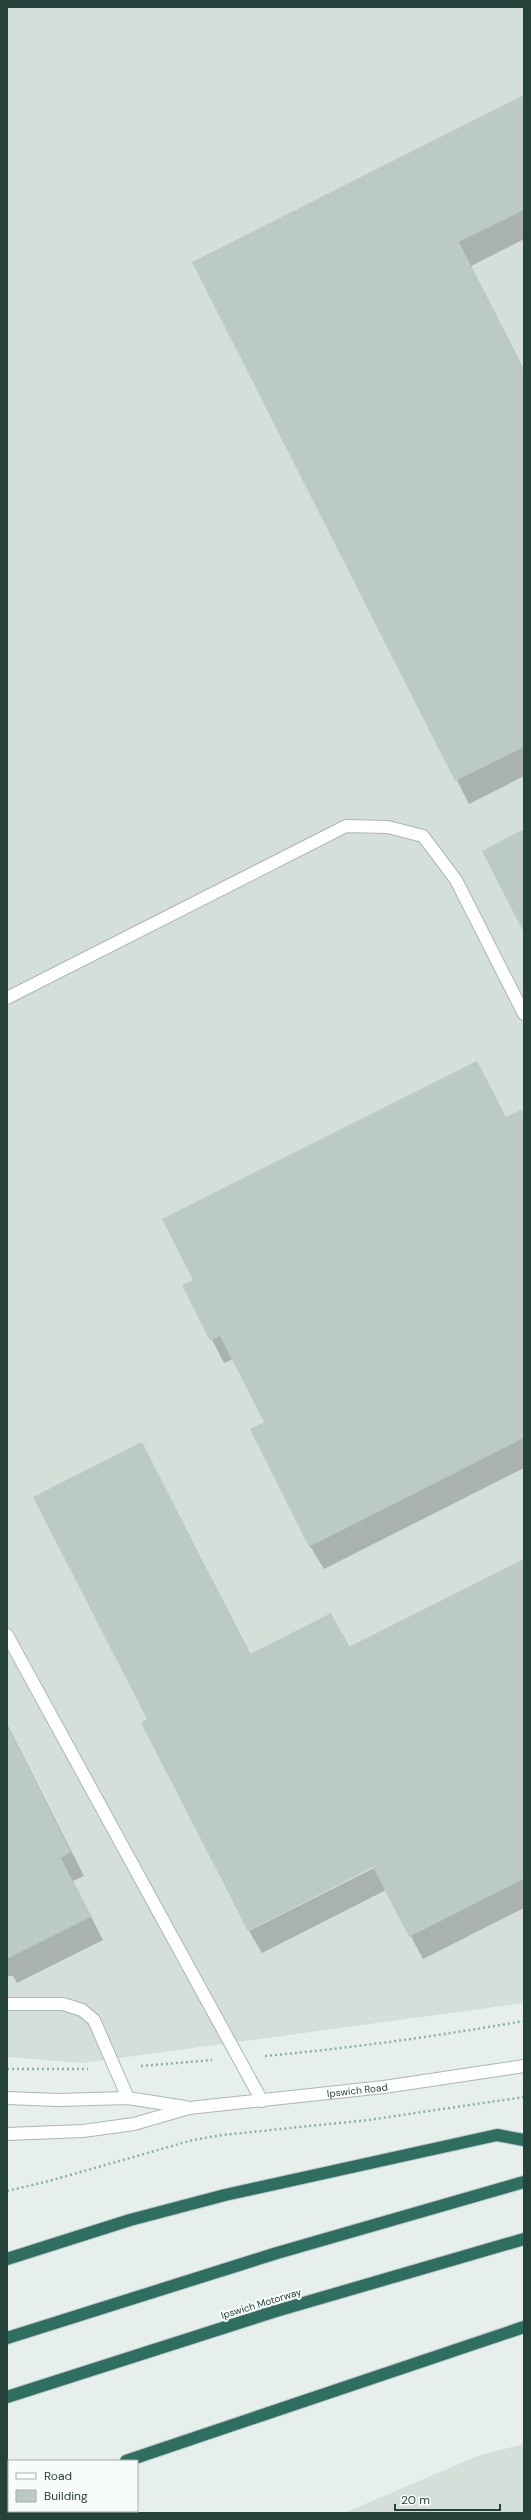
<svg xmlns="http://www.w3.org/2000/svg" width="531" height="2520" viewBox="0 0 531 2520" font-family="'DM Sans',sans-serif">
<rect width="100%" height="100%" fill="#e6efeb"/>
<path fill="#d4dfda" d="M7,7H524V2003L82,2063L7,2057Z
M524,2444V2513H344L480,2455Z"/>
<path fill="#0003" d="M524,96V239L471,266L524,370V776L469,804L193,262Z
M524,1117V1468L324,1569L310,1546L265,1422L233,1359L224,1363L184,1285L506,1118Z
M141,1443L251,1655L331,1614L350,1648L524,1560V1908L423,1959L386,1890L262,1953L249,1931L378,1866L148,1720Z
M7,1724L84,1876L73,1881L103,1940L17,1983L13,1976H7Z"/>
<path fill="#bbcac4" d="M524,95V210L459,242L524,371V747L455,781L192,262Z
M524,829V933L482,851Z
M477,1061L506,1117L521,1110L524,1116V1438L309,1547L250,1429L264,1422L220,1336L210,1341L182,1285L193,1280L162,1219Z
M142,1442L250,1654L331,1613L349,1647L524,1559V1879L409,1937L373,1867L248,1931L141,1723L147,1719L33,1497Z
M7,1725L71,1852L61,1858L91,1917L7,1959Z"/>
<g fill="none" stroke-linecap="round" stroke-linejoin="round">
<g stroke="#a8b8b2" stroke-width="14">
<path id="lane" d="M7,998L346,826L388,827L423,836L456,880L524,1014
M7,1635L262,2101
M7,2004H63L82,2010L94,2020L128,2098"/>
</g>
<g stroke="#a8b8b2" stroke-width="14">
<g id="street">
<path d="M7,2098L58,2100L128,2098L185,2107"/>
<path id="s1" d="M7,2134L83,2131L134,2124L189,2108L384,2087L524,2066"/>
</g>
</g>
<g stroke="#c2cac8" stroke-width="14">
<path id="highway" d="M7,2259L130,2220L225,2195L497,2135L524,2140
M7,2338L277,2253L524,2182
M7,2397L276,2311L524,2239
M126,2461L524,2327
M54,2513L56,2511"/>
</g>
<path stroke="#86b3a5" stroke-width="2.5" stroke-dasharray="2 3" stroke-linecap="butt" d="M265,2056C352,2048 438,2036 524,2021
M141,2066L212,2060
M7,2069H88
M7,2191L49,2181L193,2140L222,2135L368,2120L524,2097"/>
<use href="#lane" stroke="#fff" stroke-width="12"/>
<use href="#street" stroke="#fff" stroke-width="12"/>
<use href="#highway" stroke="#2f6f62" stroke-width="12"/>
</g>
<g text-anchor="middle" stroke-width="4" stroke-linejoin="round" paint-order="stroke">
<g font-size="10" fill="#24423a" stroke="#f7fbf9">
<text dy="4" stroke="none"><textPath href="#s1" startOffset="354">Ipswich Road</textPath></text>
<text transform="translate(261 2303) rotate(-17)" y="4">Ipswich Motorway</text>
</g>
</g>
<rect width="531" height="2520" fill="none" stroke="#24423a" stroke-width="16"/>
<rect x="8" y="2460" width="130" height="52" fill="#f7fbf9" stroke="#a3b1ad"/>
<rect x="16" y="2473" width="20" height="6" fill="#ffffff" stroke="#a3b1ad"/>
<text x="44" y="2480" font-size="12" fill="#24423a">Road</text>
<rect x="16" y="2490" width="20" height="12" fill="#bbcac4" stroke="#a3b1ad"/>
<text x="44" y="2500" font-size="12" fill="#24423a">Building</text>
<path d="M395 2504v6h105v-6" fill="none" stroke="#24423a" stroke-width="2"/>
<text x="401" y="2504" font-size="12" fill="#24423a" stroke="#f7fbf9" stroke-width="3" paint-order="stroke">20 m</text>
</svg>
